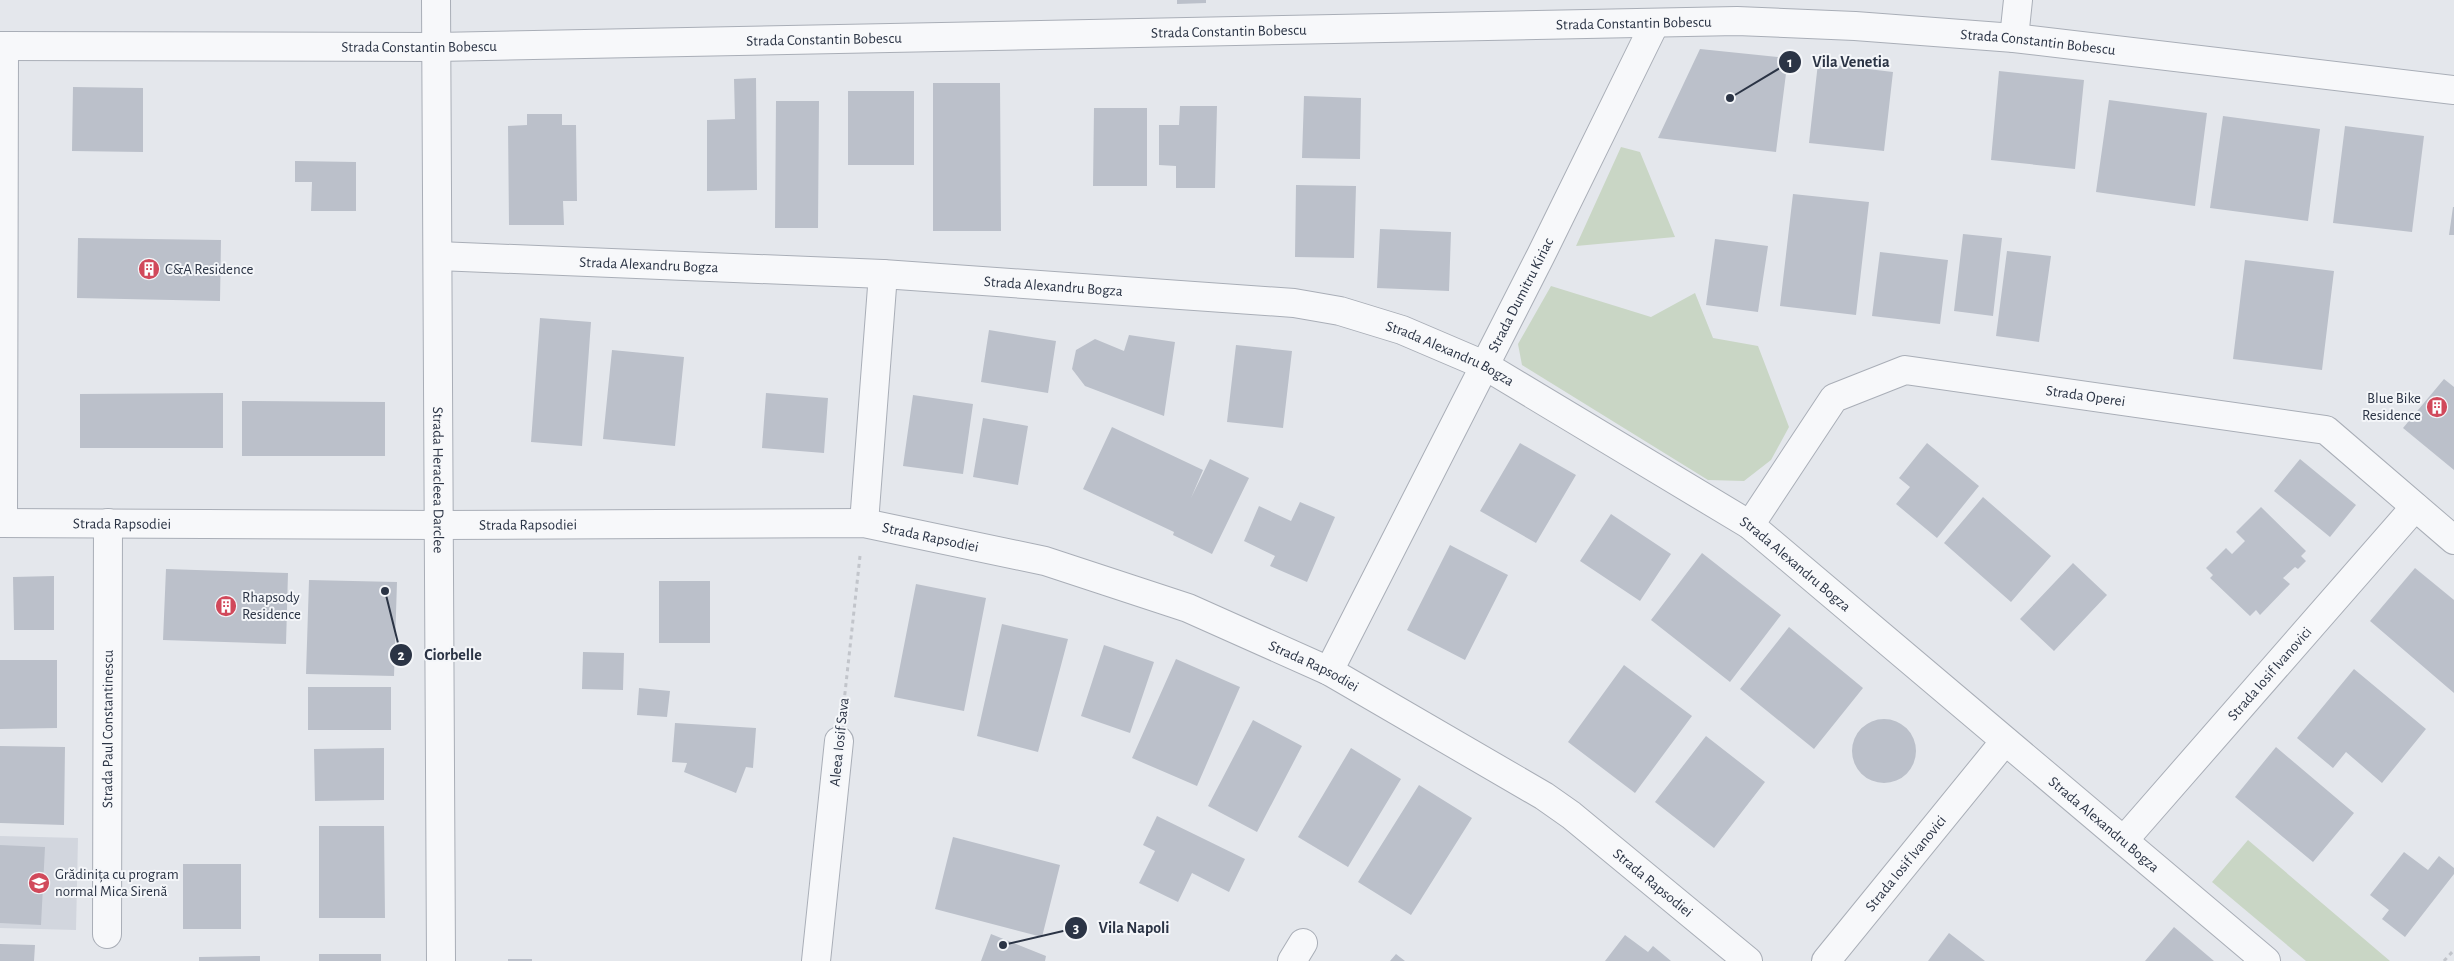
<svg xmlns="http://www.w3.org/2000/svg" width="2454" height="961" viewBox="0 0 2454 961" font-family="'Alegreya Sans',sans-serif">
<rect width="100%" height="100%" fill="#e4e7ec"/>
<path fill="#d2d6de" d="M0,836L78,838L76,930L0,928Z"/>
<path fill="#c9d6c5" d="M1621,147L1640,152L1675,237L1576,246Z
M1551,286L1651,317L1695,293L1713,338L1758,346L1789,427L1771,460L1744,481L1708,480L1522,365L1518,344Z
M2248,840L2390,961H2306L2212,882Z"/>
<path fill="#bbc0ca" d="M1177,0H1206V3L1177,4Z
M1700,49L1788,58L1776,152L1658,138Z
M1818,63L1893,72L1884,151L1809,143Z
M1999,71L2084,80L2075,169L1991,160Z
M756,78L757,190L707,191V120L735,119L734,79Z
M933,83H1000L1001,231H933Z
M73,87L143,88V152L72,151Z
M848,91H914V165H848Z
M1304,96L1361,98L1360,159L1302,158Z
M2109,100L2207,113L2195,206L2096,192Z
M776,101H819L818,228H775Z
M1180,106H1217L1215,188H1176V166L1159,165V125H1179Z
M1094,108H1147V186H1093Z
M527,114H562V125H576L577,201H563L564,225H509L508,126L527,125Z
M2223,116L2320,129L2308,221L2210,208Z
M2345,126L2424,136L2412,232L2333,223Z
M295,161L356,162V211H311L312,182H295Z
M1296,185L1356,186L1354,258L1295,257Z
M1793,194L1869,202L1856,315L1780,306Z
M2453,207H2454V235H2449Z
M1380,229L1451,232L1449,291L1377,288Z
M1963,234L2002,238L1993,316L1954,311Z
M78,238L221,240L220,301L77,298Z
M1715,239L1768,246L1758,312L1706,305Z
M2007,251L2051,256L2039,342L1996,336Z
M1880,252L1948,260L1940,324L1872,316Z
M2245,260L2334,271L2322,370L2233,359Z
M540,318L591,322L582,446L531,442Z
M989,330L1056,341L1048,393L981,382Z
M1129,335L1175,342L1164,416L1085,386L1072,369L1076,350L1095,339L1124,351Z
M1236,345L1292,351L1283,428L1227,422Z
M612,350L684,357L675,446L603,439Z
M2444,379L2454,387V470L2403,428Z
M223,393V448H80V394Z
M766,393L828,398L824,453L762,448Z
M913,395L973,404L963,474L903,466Z
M242,401L385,402V456H242Z
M983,418L1028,426L1018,485L973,477Z
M1112,427L1203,470L1191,498L1210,459L1249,478L1212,554L1173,535L1174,532L1083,489Z
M1520,443L1576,475L1536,543L1480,511Z
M1927,443L1979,486L1937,538L1896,504L1910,487L1899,478Z
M2300,459L2356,505L2330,537L2274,491Z
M1983,497L2051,556L2011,602L1944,543Z
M1300,502L1335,517L1307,582L1270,566L1275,556L1244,541L1259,506L1291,521Z
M2261,507L2306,551L2301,556L2306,561L2298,569L2295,567L2283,578L2290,584L2260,615L2256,610L2250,616L2210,578L2213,575L2206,568L2226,548L2232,554L2245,541L2236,532Z
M1611,514L1671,554L1640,601L1580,561Z
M1450,545L1508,575L1465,660L1407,630Z
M1702,553L1781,615L1730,682L1651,620Z
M2073,563L2107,595L2054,651L2020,619Z
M2415,568L2454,600V693L2370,621Z
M166,569L288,573L286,644L163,640Z
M54,576V630H14L13,577Z
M309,580L397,582L394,676L306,674Z
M659,581H710V643H659Z
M916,584L986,598L964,711L894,697Z
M1002,624L1068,639L1038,752L977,736Z
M1789,627L1863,688L1814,749L1740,689Z
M1104,645L1154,662L1130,733L1081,716Z
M583,652L624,653L623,690L582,689Z
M1176,659L1240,687L1197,786L1132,758Z
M0,660H57V728L0,729Z
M1624,665L1692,716L1635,793L1568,742Z
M2354,669L2426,729L2382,783L2346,752L2333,768L2297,738Z
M308,687H391V730H308Z
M639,688L670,691L667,717L637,715Z
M1852 751a32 32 0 1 1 64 0a32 32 0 1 1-64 0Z
M1253,720L1302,746L1257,832L1208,806Z
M675,723L756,728L753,768L746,767L736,793L684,772L687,763L672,762Z
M1706,736L1765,782L1714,848L1655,802Z
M0,746L65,747L64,825L0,823Z
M2276,747L2354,813L2313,862L2235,797Z
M384,748V800L315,801L314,749Z
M1351,748L1401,779L1348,867L1298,837Z
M1419,785L1472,818L1411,915L1358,882Z
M1157,816L1245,859L1229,892L1192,873L1178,902L1139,883L1155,851L1143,845Z
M319,826H384L385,918H319Z
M953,837L1060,865L1042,937L935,909Z
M0,845L45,847L41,925L0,923Z
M2404,852L2428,870L2439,856L2454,868V874L2405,937L2382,919L2389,910L2370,895Z
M183,864H241V929H183Z
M2174,927L2214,961H2145Z
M1949,933L1985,961H1928Z
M991,934L1046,956L1045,961H981Z
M1625,935L1648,952L1653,946L1671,961H1605Z
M0,944L35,945L34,961H0Z
M319,954H381V961H319Z
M1396,954L1405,961H1390Z
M260,956V961H199V957Z
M508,959H532V961H508Z"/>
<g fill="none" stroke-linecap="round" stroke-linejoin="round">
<g stroke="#a9aeb7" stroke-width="30">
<g id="minor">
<path id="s1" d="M436,0L441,961"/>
<path d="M2014,38L2018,0"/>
<path id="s2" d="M0,46L437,47L1737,21L1855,26L2014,38L2454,90"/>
<path id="s3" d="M438,256L883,274L1294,303L1340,311L1402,330L1484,365L1750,525L2266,961"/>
<path id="s4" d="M0,523L439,525L864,523L1045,561L1188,608L1329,671L1544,796L1571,815L1748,961"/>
<path d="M3,523L4,46"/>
<path d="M864,523L883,274"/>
<path id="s5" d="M1750,525L1834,398L1905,370L2326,430L2454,540"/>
<path id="s6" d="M1329,671L1541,255L1655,23"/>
<path id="s7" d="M2124,840L2415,507"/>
<path id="s8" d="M107,934L108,523"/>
<path d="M816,961L839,741"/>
<path d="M1292,961L1303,943"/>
<path id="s9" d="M1826,961L2005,741"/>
</g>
</g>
<path stroke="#c2c5cb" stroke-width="3" stroke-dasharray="4 4" stroke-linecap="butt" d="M843,711L860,556
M2444,961L2454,950"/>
<use href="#minor" stroke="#f7f8fa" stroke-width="28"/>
</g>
<defs>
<g id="building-disc" transform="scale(1.125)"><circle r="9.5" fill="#d1495b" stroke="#f4f6f9"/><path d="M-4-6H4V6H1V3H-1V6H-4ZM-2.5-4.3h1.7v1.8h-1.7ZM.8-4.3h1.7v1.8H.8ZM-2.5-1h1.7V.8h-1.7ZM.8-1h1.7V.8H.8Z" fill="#fff"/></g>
<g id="school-disc" transform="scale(1.125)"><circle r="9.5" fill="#d1495b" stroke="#f4f6f9"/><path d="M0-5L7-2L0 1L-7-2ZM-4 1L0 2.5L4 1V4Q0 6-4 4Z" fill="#fff"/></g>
</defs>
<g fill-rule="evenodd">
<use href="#building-disc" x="149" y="269"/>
<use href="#building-disc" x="2437" y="407"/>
<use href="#building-disc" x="226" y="606"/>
<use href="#school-disc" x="39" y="883"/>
</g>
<g text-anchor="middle" stroke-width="4" stroke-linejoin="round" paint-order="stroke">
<g font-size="15" fill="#2b3445" stroke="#f4f6f9">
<text dy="5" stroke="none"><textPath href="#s2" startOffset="1634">Strada Constantin Bobescu</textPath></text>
<text dy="5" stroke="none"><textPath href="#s2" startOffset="1229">Strada Constantin Bobescu</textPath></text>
<text dy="5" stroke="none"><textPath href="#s2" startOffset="824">Strada Constantin Bobescu</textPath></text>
<text dy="5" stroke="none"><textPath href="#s2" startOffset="2039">Strada Constantin Bobescu</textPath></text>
<text dy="5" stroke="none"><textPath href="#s2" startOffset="419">Strada Constantin Bobescu</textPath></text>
<text dy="5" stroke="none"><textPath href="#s3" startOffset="211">Strada Alexandru Bogza</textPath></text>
<text dy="5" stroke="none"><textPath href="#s3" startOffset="616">Strada Alexandru Bogza</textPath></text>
<text dy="5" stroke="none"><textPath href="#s6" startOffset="422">Strada Dumitru Kiriac</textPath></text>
<text dy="5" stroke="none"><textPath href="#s3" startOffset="1022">Strada Alexandru Bogza</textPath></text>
<text dy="5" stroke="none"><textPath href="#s5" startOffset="411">Strada Operei</textPath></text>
<text dy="5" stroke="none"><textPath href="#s1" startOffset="480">Strada Heracleea Darclee</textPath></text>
<text dy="5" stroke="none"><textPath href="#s4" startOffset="122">Strada Rapsodiei</textPath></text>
<text dy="5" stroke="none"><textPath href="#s4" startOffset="528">Strada Rapsodiei</textPath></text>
<text dy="5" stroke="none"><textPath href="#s4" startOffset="932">Strada Rapsodiei</textPath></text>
<text dy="5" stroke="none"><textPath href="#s3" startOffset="1428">Strada Alexandru Bogza</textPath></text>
<text dy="5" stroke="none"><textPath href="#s4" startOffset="1338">Strada Rapsodiei</textPath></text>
<text dy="5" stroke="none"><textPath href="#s7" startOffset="221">Strada Iosif Ivanovici</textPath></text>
<text dy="5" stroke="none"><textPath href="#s8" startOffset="205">Strada Paul Constantinescu</textPath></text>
<text transform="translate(839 742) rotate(-84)" y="5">Aleea Iosif Sava</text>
<text dy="5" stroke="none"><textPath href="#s3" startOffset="1832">Strada Alexandru Bogza</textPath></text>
<text dy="5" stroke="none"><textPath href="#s9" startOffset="126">Strada Iosif Ivanovici</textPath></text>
<text dy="5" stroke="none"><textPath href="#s4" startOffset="1742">Strada Rapsodiei</textPath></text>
</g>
<g font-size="15" fill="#2b3445" stroke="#f4f6f9" text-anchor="start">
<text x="165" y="274">C&amp;A Residence</text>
<text x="2421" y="403" text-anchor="end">Blue Bike<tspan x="2421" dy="17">Residence</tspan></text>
<text x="242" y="602">Rhapsody<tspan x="242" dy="17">Residence</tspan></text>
<text x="55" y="879">Grădinița cu program<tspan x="55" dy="17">normal Mica Sirenă</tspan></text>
</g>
</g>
<path fill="none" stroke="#2b3445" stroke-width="2" d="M1730 98L1790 62M385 591L401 655M1003 945L1076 928"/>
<g fill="#2b3445" stroke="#f4f6f9" stroke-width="2">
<circle cx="1730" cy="98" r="5"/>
<circle cx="385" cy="591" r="5"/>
<circle cx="1003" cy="945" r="5"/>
<circle cx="1790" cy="62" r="12"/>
<circle cx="401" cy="655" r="12"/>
<circle cx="1076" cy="928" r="12"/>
</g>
<g font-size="15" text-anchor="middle" font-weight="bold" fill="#fff">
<text x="1790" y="67">1</text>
<text x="401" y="660">2</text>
<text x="1076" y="933">3</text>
</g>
<g font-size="16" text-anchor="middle" font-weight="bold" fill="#2b3445" stroke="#f4f6f9" stroke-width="4" stroke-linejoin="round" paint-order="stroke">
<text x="1851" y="67">Vila Venetia</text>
<text x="453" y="660">Ciorbelle</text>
<text x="1134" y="933">Vila Napoli</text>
</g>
</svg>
